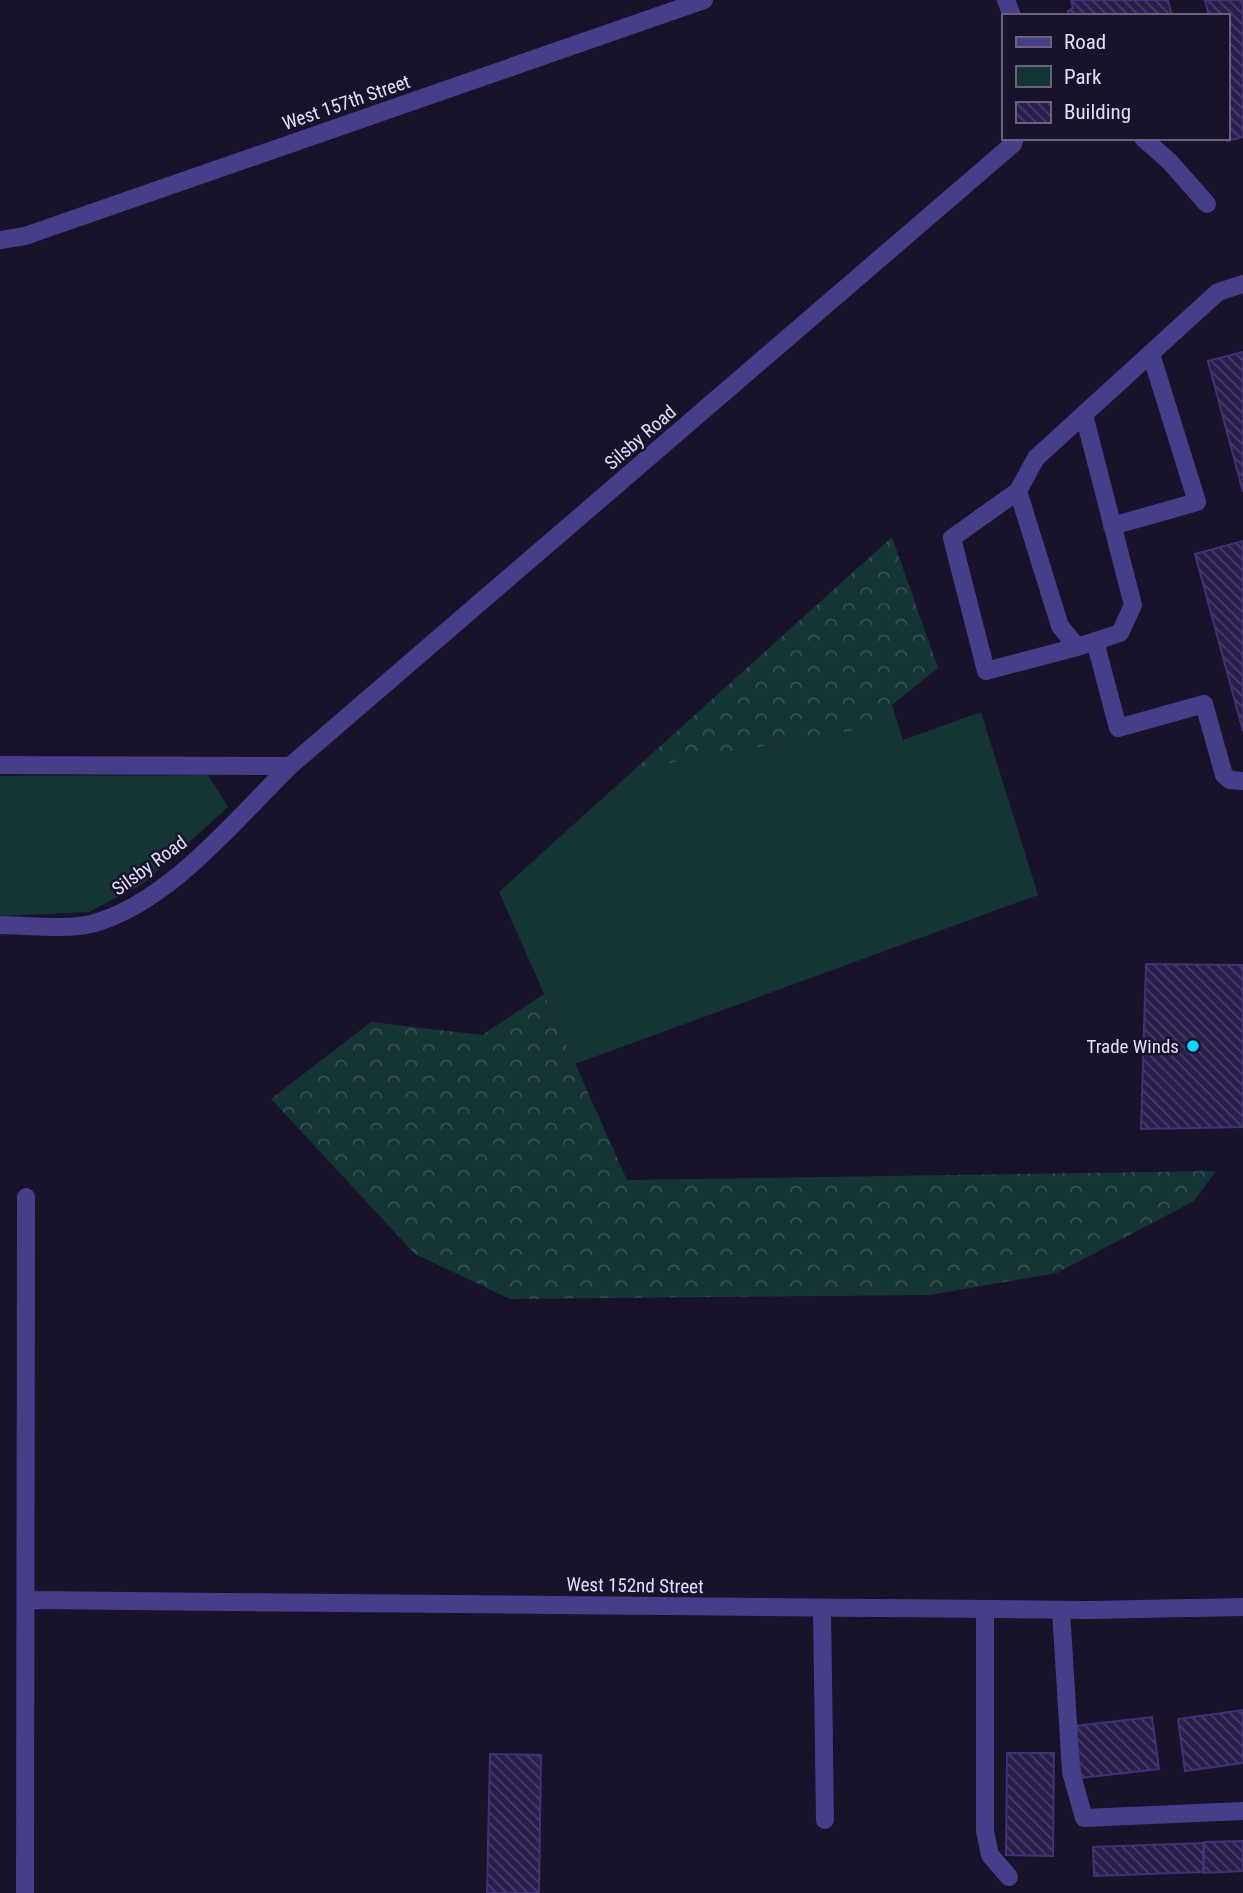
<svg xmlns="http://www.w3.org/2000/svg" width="1243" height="1893" viewBox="0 0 1243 1893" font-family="'Roboto Condensed',sans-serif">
<defs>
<pattern id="forest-crowns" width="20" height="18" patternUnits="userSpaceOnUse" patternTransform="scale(1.75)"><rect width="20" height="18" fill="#153535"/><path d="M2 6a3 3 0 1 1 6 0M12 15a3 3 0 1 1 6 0" fill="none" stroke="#375253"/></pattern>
<pattern id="building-back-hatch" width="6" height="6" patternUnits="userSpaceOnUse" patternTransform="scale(1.75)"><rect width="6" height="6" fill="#2a1e4c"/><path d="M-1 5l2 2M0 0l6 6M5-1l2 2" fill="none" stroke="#493e67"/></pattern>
</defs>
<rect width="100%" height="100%" fill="#18122b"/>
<path fill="#153535" d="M892,705L903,740L981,712L1038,895L575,1064L499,892L635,769L862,729Z
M208,775L228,807L144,883L89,912L0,916V776Z"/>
<path fill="url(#forest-crowns)" d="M892,537L938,668L862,729L635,769Z
M544,994L627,1180L1216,1171L1194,1201L1057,1273L929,1295L510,1299L415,1254L271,1099L371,1022L482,1035Z"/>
<path fill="url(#building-back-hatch)" stroke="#433178" stroke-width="2" d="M1071,0H1168L1172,16H1069L1068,11L1073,8Z
M1205,0H1243V137L1227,141V16H1209Z
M1243,352V492L1208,361Z
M1243,541V731L1195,554Z
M1146,964L1243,965V1127L1141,1129Z
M1243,1710V1763L1185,1771L1178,1719Z
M1152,1717L1159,1769L1081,1778L1075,1726Z
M1007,1753H1054L1053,1856L1006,1855Z
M490,1754L541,1755L539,1893H487Z
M1243,1841V1871L1204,1873V1842Z
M1203,1843V1872L1094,1876L1093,1847Z"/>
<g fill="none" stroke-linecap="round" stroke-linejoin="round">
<path stroke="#453e89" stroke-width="18" d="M1143,138L1170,162L1207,204
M1084,415L1133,605L1120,633L1077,647L1060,626L1018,491L1036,458L1218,292L1243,284
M1018,491L952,538L986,671L1077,647
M1112,526L1197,502L1151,354
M1095,641L1118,728L1204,704L1224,775L1230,780L1243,781
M822,1608L825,1820
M985,1609V1831L990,1855L1009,1877
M1061,1610L1071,1772L1084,1818L1243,1811"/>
<path stroke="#453e89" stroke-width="18" d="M1006,0L1012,16
M0,240L25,236L704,0
M0,765L290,766L1013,144L1015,138
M0,925C26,925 67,930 91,924C168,904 235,820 290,766
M26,1600L1088,1610L1243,1607
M25,1893L26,1197"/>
</g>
<circle fill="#0cd6fb" stroke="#18122b" stroke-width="2.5" cx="1193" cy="1046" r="7"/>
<g text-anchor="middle" stroke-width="5" stroke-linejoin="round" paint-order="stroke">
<g font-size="19" fill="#e3ddfe" stroke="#18122b">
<text transform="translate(346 102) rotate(-19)" y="7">West 157th Street</text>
<text transform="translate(640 437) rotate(-41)" y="7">Silsby Road</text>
<text transform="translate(149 865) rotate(-36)" y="7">Silsby Road</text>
<text transform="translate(635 1585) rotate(1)" y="7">West 152nd Street</text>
</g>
<g font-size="19" fill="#e3ddfe" stroke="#18122b" text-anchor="end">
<text x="1179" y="1053">Trade Winds</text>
</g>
</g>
<rect x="1002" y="14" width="228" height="126" fill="#18122b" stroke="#69637f" stroke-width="2"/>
<rect x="1016" y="37" width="35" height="10" fill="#453e89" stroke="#69637f" stroke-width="2"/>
<text x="1064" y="49" font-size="21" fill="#e3ddfe">Road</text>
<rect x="1016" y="66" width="35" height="21" fill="#153535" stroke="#69637f" stroke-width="2"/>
<text x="1064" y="84" font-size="21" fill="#e3ddfe">Park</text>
<rect x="1016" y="102" width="35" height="21" fill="url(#building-back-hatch)" stroke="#69637f" stroke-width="2"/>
<text x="1064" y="119" font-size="21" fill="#e3ddfe">Building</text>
</svg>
